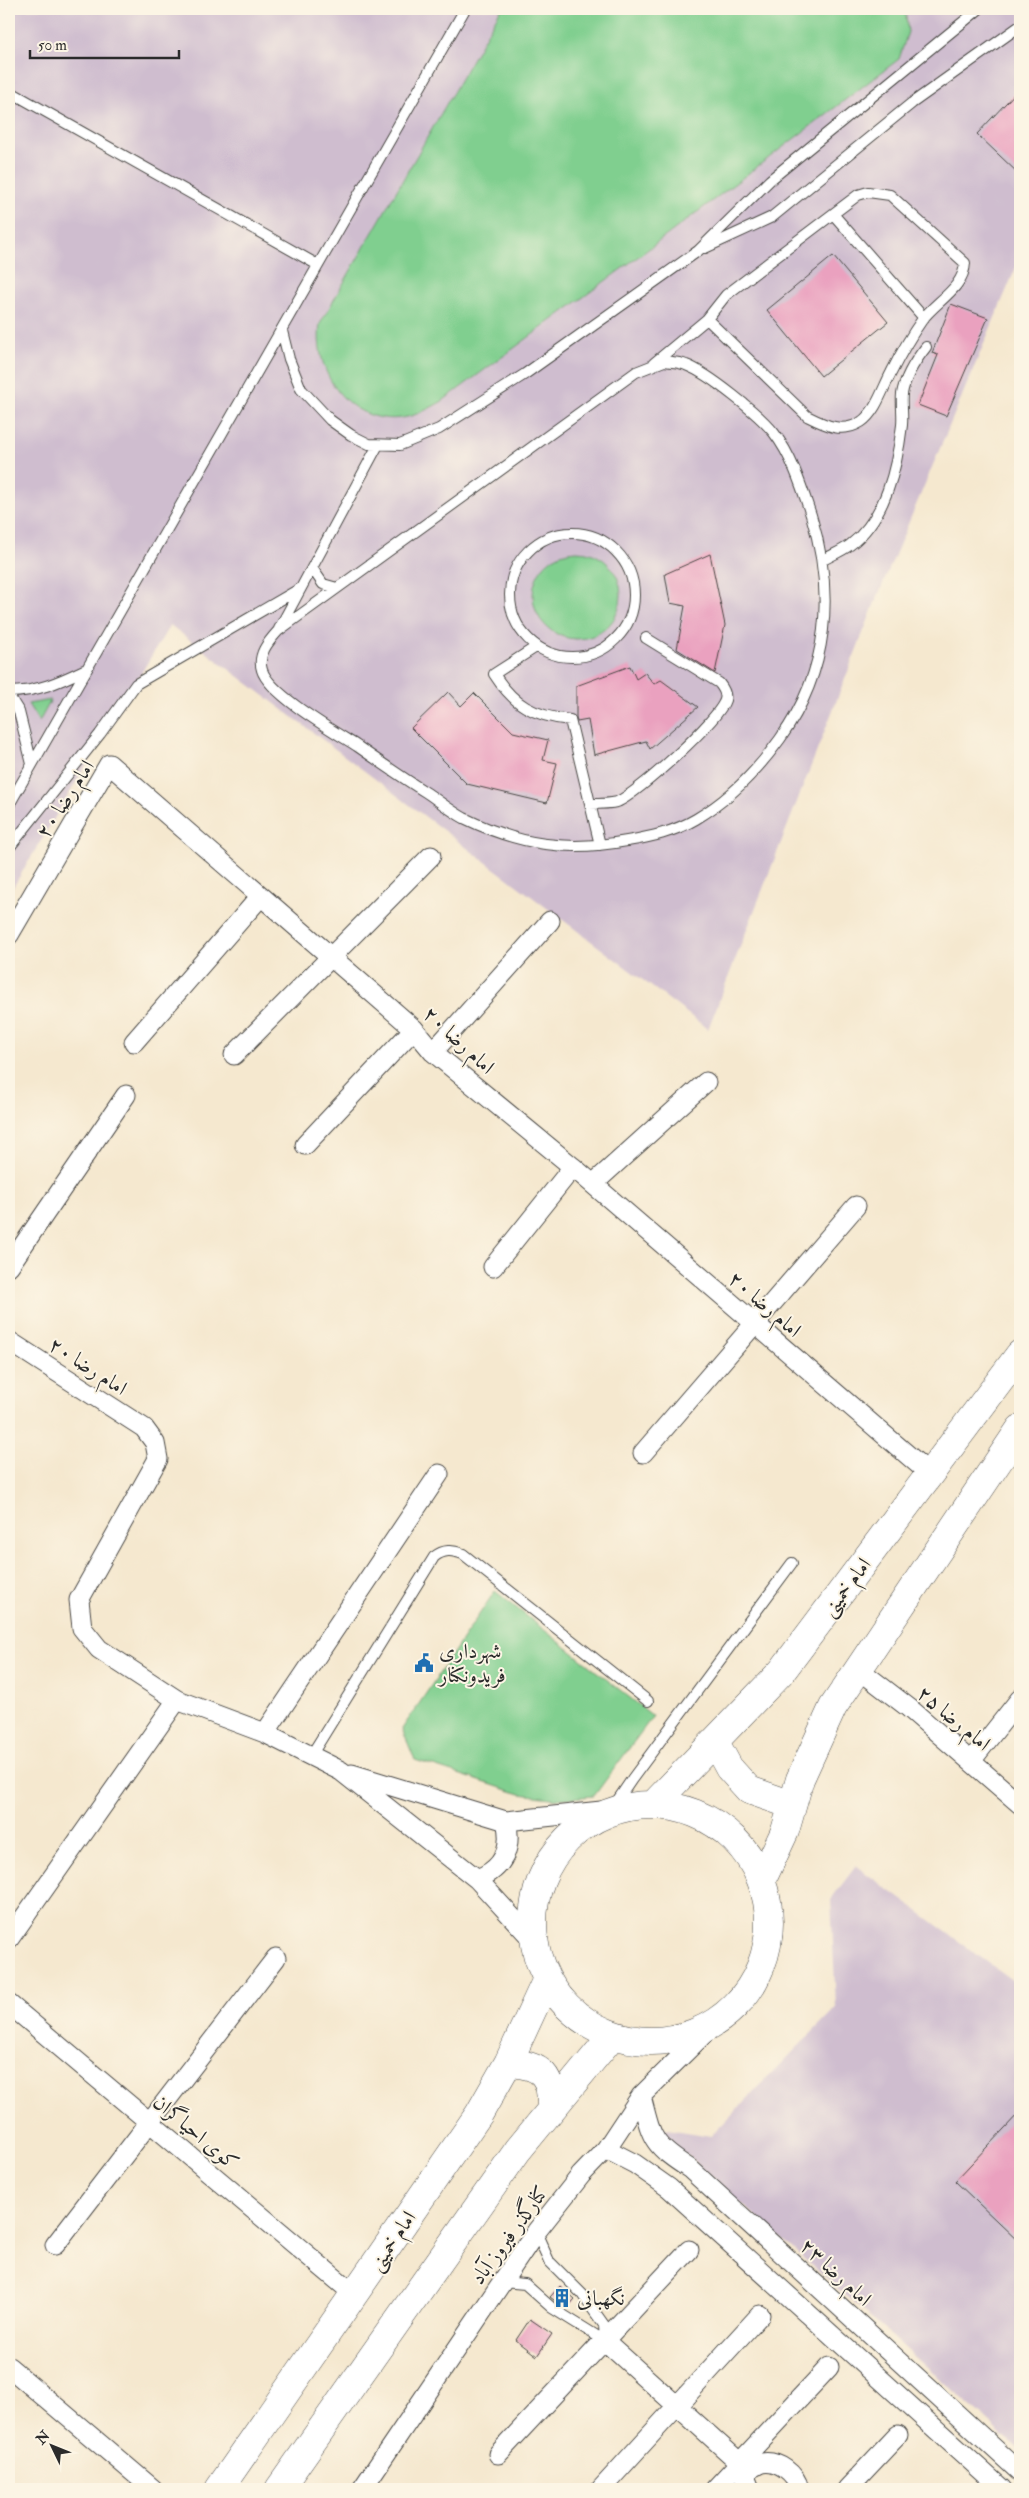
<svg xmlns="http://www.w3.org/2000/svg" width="1029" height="2498" viewBox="0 0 1029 2498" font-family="'IM FELL Double Pica',Amiri,serif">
<rect width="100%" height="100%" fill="#fcf5e5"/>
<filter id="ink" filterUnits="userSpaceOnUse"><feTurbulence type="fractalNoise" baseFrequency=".02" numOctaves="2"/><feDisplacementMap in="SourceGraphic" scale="10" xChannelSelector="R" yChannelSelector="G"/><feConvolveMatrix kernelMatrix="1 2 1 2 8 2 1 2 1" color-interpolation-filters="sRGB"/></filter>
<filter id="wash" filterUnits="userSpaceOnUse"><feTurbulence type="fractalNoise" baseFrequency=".0096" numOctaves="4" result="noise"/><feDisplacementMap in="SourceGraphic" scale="20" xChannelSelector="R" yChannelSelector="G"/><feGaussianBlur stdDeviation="1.12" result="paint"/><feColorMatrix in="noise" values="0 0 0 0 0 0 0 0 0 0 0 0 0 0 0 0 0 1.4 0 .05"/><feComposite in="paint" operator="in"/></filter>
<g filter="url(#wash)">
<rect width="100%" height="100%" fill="#f5e8cf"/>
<path fill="#cfbdcf" d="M9,9H1020V258L874,605L708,1029L170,625L9,894Z
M856,1866L1020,1986V2450L662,2133V2128L711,2136L836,2008L831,1899Z"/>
<path fill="#80cf8f" stroke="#567d5d" d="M501,9H905L908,32L899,59L654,245L441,402C428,409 416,416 402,418C348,425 313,372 320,324Z
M533 595a44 44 0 1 1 88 0a44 44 0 1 1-88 0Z
M51,700L39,722L28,704Z
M495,1591L653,1716L594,1796L558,1799L520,1794L415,1760L402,1729Z"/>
<g id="blocks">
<path fill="#eaa1bf" d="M1020,88V175L977,134Z
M833,256L888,322L821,376L767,310Z
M951,304L988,318L946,416L918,405L938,355L932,353Z
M710,554L725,625L715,673L677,649L685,606L670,603L665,574Z
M630,666L636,679L645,673L654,684L661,680L698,707L650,749L646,741L594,755L588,720L577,722L576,717V686Z
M448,692L461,706L474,693L513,732L548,740L543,760L557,763L547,803L467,784L411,728Z
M1020,2112V2243L955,2181Z
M560,2286L575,2299L566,2309L550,2297Z
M530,2319L552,2334L537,2356L516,2340Z"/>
</g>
</g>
<g filter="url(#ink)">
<use href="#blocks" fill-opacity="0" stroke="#494744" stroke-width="1"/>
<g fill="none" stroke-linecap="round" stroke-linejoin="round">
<g stroke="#494744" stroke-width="12">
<path id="service" d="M9,91L318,265
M833,214L924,318
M705,248L772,217L912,103L1020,26
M282,331L289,359L301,389L330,420L351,435L369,444L400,445L439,429L525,374L698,251L770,180L979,9
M664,361C671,362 680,362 686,365C708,373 760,415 774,433C792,456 802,488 811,515C835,593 829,671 780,739C757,771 730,799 696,819C674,832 651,837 627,841C567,852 519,845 464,818C451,811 439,801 427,793C403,778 380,762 357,746C335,732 269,694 262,670C257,655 268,642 278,631L636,372Z
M654,363L707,319L726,295L858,195L868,192L890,195L965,263C964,288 936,301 922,320C910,337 900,355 891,373C883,388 876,412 861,422C842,434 825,425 807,416L707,319
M510 595a62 62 0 1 1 124 0a62 62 0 1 1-124 0Z
M823,560C832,555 842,551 850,545C886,518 897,467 902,425C903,415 901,404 902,394C905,376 915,361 926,347
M312,568L323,584L337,588
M279,629L378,445
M536,647L494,674C514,705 533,716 570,720L600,845
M9,692C37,692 59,682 84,670
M9,696L19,712L32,764
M590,804C598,804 609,804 617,802C637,794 719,720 725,700C727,694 723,688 719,683L646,638
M9,805L465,9
M9,848L100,734L136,684L301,588
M312,1754L434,1557C444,1549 452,1550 463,1554L648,1701
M611,1810L632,1779L792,1563
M536,2232L549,2261L582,2294L604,2325L605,2340
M502,2282L525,2284L552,2308L605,2341"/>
</g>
<g stroke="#494744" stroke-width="21">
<path id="minor" d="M9,935L109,764L414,1029L433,1052L573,1167L931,1475
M134,1042L261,896
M433,1052L550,921
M234,1055L431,856
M305,1145L414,1029
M593,1184L706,1082
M9,1266L126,1095
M493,1267L573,1167
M9,1341L144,1428L155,1443L158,1459L79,1600L82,1628L99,1649L177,1700L265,1733L341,1771L477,1879L533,1940
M643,1453L856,1206
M857,1668L909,1708L1020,1804
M265,1733L439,1474
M971,1761L1020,1699
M352,1774L506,1821L611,1810
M477,1879C503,1869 513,1848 506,1821
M9,1939L177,1700
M9,2004L355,2295
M641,2096C652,2139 651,2144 690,2169L1020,2472
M606,2149L635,2164L669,2188L1002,2489
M55,2245L276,1958
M605,2341L748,2470
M9,2367L153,2489
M498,2454L689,2250
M362,2489L536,2232L581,2175L606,2149L641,2096L714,2024
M601,2489L760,2315
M715,2489L829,2367
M750,2489L746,2479L748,2470C752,2468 758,2464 762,2463C778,2460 796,2474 799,2489
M847,2489L898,2435"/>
</g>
<g stroke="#494744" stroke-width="29">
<path id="primary" d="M715,1742L729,1768L749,1790L792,1805
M654,1804L782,1671L1020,1354
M533 1923a118 118 0 1 1 236 0a118 118 0 1 1-236 0Z
M762,1880L785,1831L800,1779L833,1707L1020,1429
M508,2063C543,2065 552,2075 551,2110
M219,2489L479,2114L508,2063L546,1981
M279,2489L518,2150L612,2036"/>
</g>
<use href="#service" stroke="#fff" stroke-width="10"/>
<use href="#minor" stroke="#fff" stroke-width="19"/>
<use href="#primary" stroke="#fff" stroke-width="28"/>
</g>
</g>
<defs>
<g id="civic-bare" transform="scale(1.5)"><path d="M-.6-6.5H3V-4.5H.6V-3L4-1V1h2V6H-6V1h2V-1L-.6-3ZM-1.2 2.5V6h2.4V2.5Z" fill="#1f6fb2" stroke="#fcf5e5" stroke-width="2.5" paint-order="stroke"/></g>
<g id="building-bare" transform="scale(1.5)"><path d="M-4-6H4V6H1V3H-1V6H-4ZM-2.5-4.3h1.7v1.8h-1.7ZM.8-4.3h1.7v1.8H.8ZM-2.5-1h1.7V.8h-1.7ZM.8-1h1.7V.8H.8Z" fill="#1f6fb2" stroke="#fcf5e5" stroke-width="2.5" paint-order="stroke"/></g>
</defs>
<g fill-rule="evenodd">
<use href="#civic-bare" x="424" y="1663"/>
<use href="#building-bare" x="562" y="2298"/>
</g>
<g text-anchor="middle" stroke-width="4" stroke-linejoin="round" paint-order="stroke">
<g font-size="21" fill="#2b2b2b" stroke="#fcf5e5">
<text transform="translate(65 799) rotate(-57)" y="7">امام رضا ۲۰</text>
<text transform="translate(459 1040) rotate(43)" y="7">امام رضا ۲۰</text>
<text transform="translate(765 1304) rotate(41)" y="7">امام رضا ۲۰</text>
<text transform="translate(88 1366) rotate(33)" y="7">امام رضا ۲۰</text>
<text transform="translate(846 1587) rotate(-53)" y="7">امام خمینی</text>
<text transform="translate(954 1718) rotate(40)" y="7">امام رضا ۲۵</text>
<text transform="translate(196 2132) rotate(40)" y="7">کوی احیاگران</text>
<text transform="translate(509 2235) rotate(-54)" y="7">کنارگذر فیروز آباد</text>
<text transform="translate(392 2241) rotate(-56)" y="7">امام خمینی</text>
<text transform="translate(836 2272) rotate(43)" y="7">امام رضا ۲۳</text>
</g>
<g font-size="21" fill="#2b2b2b" stroke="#fcf5e5" text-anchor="start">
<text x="439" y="1658">شهرداری<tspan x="439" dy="24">فریدونکنار</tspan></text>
<text x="577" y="2305">نگهبانی</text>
</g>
</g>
<rect width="1029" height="2498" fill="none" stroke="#fcf5e5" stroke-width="30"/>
<g transform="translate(52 2446) rotate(313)" stroke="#fcf5e5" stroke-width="4" paint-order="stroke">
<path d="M0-4L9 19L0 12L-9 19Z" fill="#2b2b2b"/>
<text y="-8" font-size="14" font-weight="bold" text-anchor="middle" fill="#2b2b2b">N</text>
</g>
<path d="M30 50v8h149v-8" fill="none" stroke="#2b2b2b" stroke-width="2.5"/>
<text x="38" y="50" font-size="15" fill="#2b2b2b" stroke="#fcf5e5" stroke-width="4" paint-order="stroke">50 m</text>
</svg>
